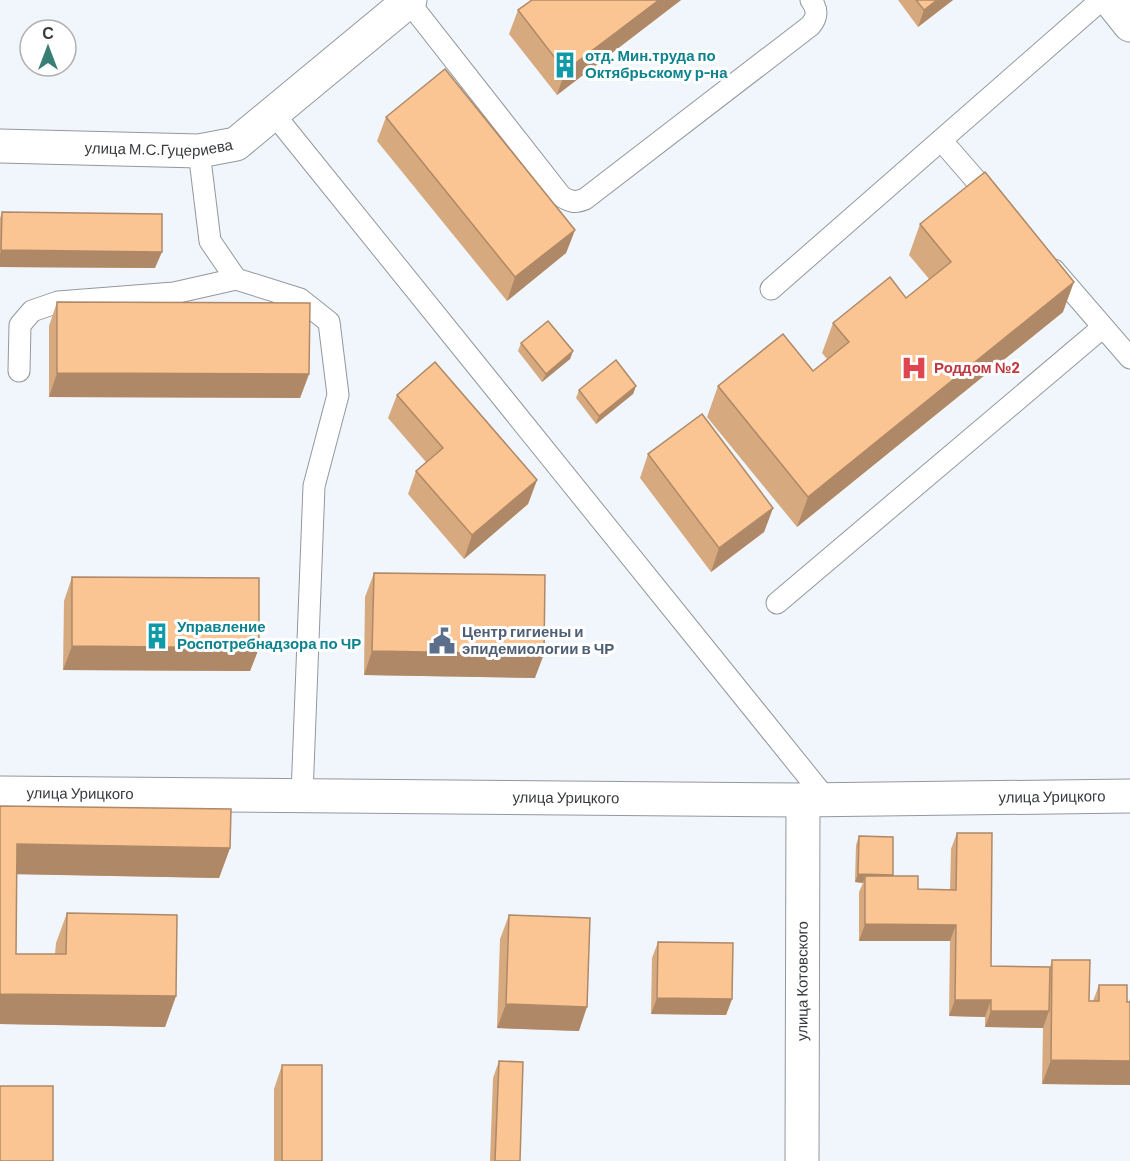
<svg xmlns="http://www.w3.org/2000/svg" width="1130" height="1161" viewBox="0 0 1130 1161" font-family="Barlow,sans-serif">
<rect width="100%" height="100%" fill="#f0f6fc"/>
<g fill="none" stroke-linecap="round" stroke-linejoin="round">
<g stroke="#93989e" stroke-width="23">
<path id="lane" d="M408,1L561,196C570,202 575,203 585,199L810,26C818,17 818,10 811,0
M273,113L827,800
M941,140L994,201
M199,151L210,241L236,279L300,299L329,322L338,395L314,486L302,795
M1054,270L1130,358
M771,289L1101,0
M19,371L20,325L32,311L58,302L174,293L236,279
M777,603L1103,327"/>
</g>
<g stroke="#93989e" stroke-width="35">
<g id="street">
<path id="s1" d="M0,146L199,151L236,144L410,0"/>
<path id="s2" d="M0,793L803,800L1130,796"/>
<path id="s3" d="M802,1161L803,800"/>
</g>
</g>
<g stroke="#93989e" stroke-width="35">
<path id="secondary" d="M1110,0L1130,25"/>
</g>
<use href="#lane" stroke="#fff" stroke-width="21"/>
<use href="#street" stroke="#fff" stroke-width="33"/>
<use href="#secondary" stroke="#fff" stroke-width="33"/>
</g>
<path fill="#d7a97e" d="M532,0H681L557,95L509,34L518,10Z
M898,0H953L918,27Z
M386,117L575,230L566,253L507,301L377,141Z
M2,212L155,268L0,267V218Z
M920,224L1063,312L797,527L707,417L718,386L813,371L827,359L822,353L833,323L906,298L929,279L909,255Z
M57,302L309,374L300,398L49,397V326Z
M521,343L573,351L570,359L542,382L518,351Z
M636,386L633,394L596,424L576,398L579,390Z
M397,395L537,480L528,504L464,559L408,494L416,471L426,462L388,418Z
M648,454L773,508L764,532L711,572L640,478Z
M374,573L535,678L364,675L365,597Z
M72,577L259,648L250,671L63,670L64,601Z
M0,806L230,848L219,878L17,874L16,954H55L56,943L67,913L176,996L165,1027L0,1024Z
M957,833L991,966L1050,967L1052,960L1089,1001H1093L1099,985L1127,1002H1129L1130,999V1085L1042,1084L1043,1028L985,1027V1017L949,1016L950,941H859V892L863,883L855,882L856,845L859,836L893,875L892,876L918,889L950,890L951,849Z
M509,915L579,1031L497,1028L500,939Z
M658,942L732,999L726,1015L651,1014L652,958Z
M499,1061L520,1161H490L493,1078Z
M282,1065L322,1161H274V1089Z"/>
<path fill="#af8967" d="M659,0H681L557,95L565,71Z
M937,0H953L918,27L924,10Z
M575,230L566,253L507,301L515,277Z
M1,250L162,252L155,268L0,267V254Z
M1074,282L1063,312L797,527L808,497Z
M573,351L570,359L542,382L546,374Z
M57,373L309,374L300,398L49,397Z
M636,386L633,394L596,424L599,416Z
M537,480L528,504L464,559L472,535Z
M773,508L764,532L711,572L719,548Z
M72,646L259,648L250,671L63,670Z
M372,651L544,654L535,678L364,675Z
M17,844L230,848L219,878L6,874Z
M858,874L893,875L890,883L865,876L863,883L855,882Z
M865,924L956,925L950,941H859Z
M0,994L176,996L165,1027L0,1024Z
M657,998L732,999L726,1015L651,1014Z
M955,1000H991L985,1017L949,1016Z
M506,1004L587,1007L579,1031L497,1028Z
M991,1011H1049L1043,1028L985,1027Z
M1051,1060L1130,1061V1085L1042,1084Z"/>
<path fill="#fac493" stroke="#af8967" stroke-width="1.5" d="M532,0H659L565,71L518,10Z
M916,0H937L924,10Z
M445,69L575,230L515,277L386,117Z
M985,172L1074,282L808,497L718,386L783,334L813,371L849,342L833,323L890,277L906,298L951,262L920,224Z
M2,212L162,214V252L1,250Z
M57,302L310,303L309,374L57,373Z
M548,321L573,351L546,374L521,343Z
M616,360L636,386L599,416L579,390Z
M435,362L537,480L472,535L416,471L443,448L397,395Z
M702,414L773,508L719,548L648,454Z
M374,573L545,575L544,654L372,651Z
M72,577L259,578V648L72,646Z
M0,806L231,809L230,848L17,844L16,954H66L67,913L177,915L176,996L0,994Z
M957,833H992L991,966L1050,967L1049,1011H991V1000H955L956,925L865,924V876H918V889L956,890Z
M859,836L893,837V875L858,874Z
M509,915L590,918L587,1007L506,1004Z
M658,942L733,943L732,999L657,998Z
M1052,960H1090L1089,1001H1099V985H1127V1002H1130V1061L1051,1060Z
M499,1061L523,1062L520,1161H495Z
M282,1065H322V1161H282Z
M0,1086H53V1161H0Z"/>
<defs>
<g id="building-bare" transform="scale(2.07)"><path d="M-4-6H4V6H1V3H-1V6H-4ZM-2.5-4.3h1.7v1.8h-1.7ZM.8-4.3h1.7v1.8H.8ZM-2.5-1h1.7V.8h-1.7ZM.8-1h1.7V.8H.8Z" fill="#0f9aa8" stroke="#fff" stroke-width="2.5" paint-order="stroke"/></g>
<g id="hospital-bare" transform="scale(2.07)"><path d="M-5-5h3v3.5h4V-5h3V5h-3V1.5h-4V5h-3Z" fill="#e0444e" stroke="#fff" stroke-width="2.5" paint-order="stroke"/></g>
<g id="civic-bare" transform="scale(2.07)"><path d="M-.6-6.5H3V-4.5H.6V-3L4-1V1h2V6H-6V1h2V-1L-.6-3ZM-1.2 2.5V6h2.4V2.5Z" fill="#5c6f8a" stroke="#fff" stroke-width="2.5" paint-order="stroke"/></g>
</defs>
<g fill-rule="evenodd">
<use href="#building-bare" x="565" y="65"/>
<use href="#hospital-bare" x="914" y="368"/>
<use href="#building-bare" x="157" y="636"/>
<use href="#civic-bare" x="442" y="641"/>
</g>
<g text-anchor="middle" stroke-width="6" stroke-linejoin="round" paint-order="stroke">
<g font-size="15" font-weight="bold" fill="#0d838f" stroke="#fff" text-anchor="start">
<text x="585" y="61">отд. Мин.труда по<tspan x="585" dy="17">Октябрьскому р-на</tspan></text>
<text x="177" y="632">Управление<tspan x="177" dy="17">Роспотребнадзора по ЧР</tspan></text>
</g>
<g font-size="15" fill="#383b3d" stroke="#fff">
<text dy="5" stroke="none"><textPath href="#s1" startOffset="159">улица М.С.Гуцериева</textPath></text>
<text dy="5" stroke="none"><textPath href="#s2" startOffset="80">улица Урицкого</textPath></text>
<text dy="5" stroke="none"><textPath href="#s2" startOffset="566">улица Урицкого</textPath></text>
<text dy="5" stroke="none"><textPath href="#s2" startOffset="1052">улица Урицкого</textPath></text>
<text dy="5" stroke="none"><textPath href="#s3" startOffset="180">улица Котовского</textPath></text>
</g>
<g font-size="15" font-weight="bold" fill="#be3a42" stroke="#fff" text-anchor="start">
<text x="934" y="373">Роддом №2</text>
</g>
<g font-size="15" font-weight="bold" fill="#4e5e75" stroke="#fff" text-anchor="start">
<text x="462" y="637">Центр гигиены и<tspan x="462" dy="17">эпидемиологии в ЧР</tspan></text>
</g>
</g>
<g transform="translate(48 48)"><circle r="28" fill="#ffffff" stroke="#afb1b1" stroke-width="1.5"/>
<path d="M0-4.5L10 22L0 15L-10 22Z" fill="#387e74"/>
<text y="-9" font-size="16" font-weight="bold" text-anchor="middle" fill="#383b3d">С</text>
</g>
</svg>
